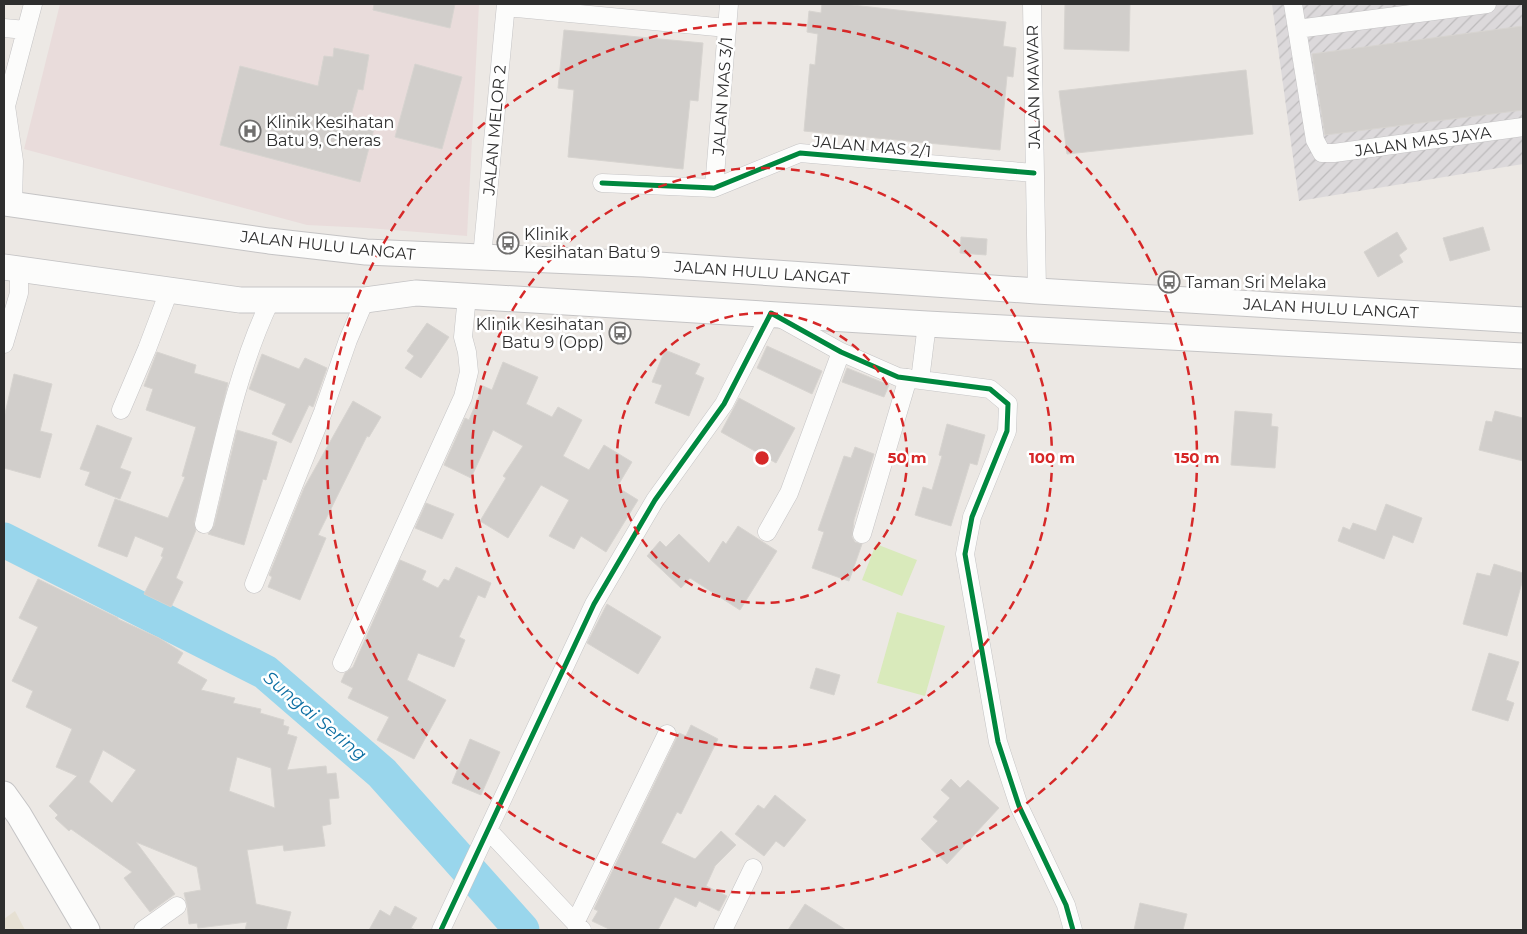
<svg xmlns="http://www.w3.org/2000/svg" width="1527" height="934" viewBox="0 0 1527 934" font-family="Montserrat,sans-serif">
<defs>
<pattern id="industrial-furrows" width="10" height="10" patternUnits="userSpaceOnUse" patternTransform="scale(1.25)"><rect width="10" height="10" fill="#dcd9db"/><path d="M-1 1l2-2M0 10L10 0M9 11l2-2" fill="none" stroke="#bdbbbc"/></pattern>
</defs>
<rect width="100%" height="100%" fill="#ece8e4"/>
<path fill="url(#industrial-furrows)" d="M1272,4H1523V164L1299,201Z"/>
<path fill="#e6e0d3" d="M15,911L25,930H4V919Z"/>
<path fill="#e9dcdb" d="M60,4H479L467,236L368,228L307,225L24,149Z"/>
<path fill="#d9eabb" d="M876,544L917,560L902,596L862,580Z
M897,612L945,626L925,696L877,683Z"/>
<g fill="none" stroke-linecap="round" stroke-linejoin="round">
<path stroke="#99d6ec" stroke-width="35" d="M4,540L265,672L382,773L522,930"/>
</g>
<path fill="#d1cecb" stroke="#d7d4d0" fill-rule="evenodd" d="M374,4H455L450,28L373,10Z
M822,4H843L1006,22L1003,46L1016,48L1013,77L1007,76L1000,150L804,131L810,64L815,65L818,34L807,32L809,11L821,13Z
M1065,4H1130L1129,51L1064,49Z
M1523,26V110L1325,135L1312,54Z
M564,30L703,43L698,101L690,100L683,169L568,157L574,90L558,88Z
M334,48L369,55L363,90L358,89L350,119L375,125L360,182L220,145L240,66L318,86L324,56L333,57Z
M415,64L462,77L442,149L395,137Z
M1246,70L1253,134L1067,154L1059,91Z
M1483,227L1490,250L1450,261L1443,238Z
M1397,232L1407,249L1399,255L1403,262L1378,277L1364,252Z
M961,237L987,239L986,255L960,253Z
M427,323L449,337L421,378L405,368L414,356L407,351Z
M767,346L822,371L812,394L757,368Z
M665,350L700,364L695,374L704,378L689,416L655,403L662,385L652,382Z
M157,352L196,365L194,373L228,383L194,522L196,530L176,578L183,582L171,607L144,594L163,557L161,556L164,548L135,536L127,557L98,546L115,499L168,518L185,477L182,476L196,427L146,410L153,389L144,386Z
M262,354L299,369L305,358L327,368L313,407L309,405L291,443L272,434L286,404L249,389Z
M503,362L538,377L526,404L552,417L558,407L582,420L563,456L589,470L604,445L632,462L617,487L638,500L606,552L581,536L574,549L549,536L569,500L541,485L508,538L480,521L506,478L503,476L523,446L493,430L471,478L444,465L465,418L469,420L483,386L492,390Z
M847,368L889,385L884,397L842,382Z
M14,374L52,384L40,431L52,434L40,478L4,468V418Z
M739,398L795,428L776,463L721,432Z
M353,401L381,417L369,437L367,436L318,535L326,538L300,600L268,587L272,577L269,575L304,488Z
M1235,411L1272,414L1271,426L1278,427L1275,468L1231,465Z
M1495,411L1523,418V461L1479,450L1486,421L1492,422Z
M947,424L985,435L977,465L970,463L951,526L915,515L923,487L932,490L942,456L939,455Z
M97,425L132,438L120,468L131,472L120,499L85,485L90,472L80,469Z
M237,430L277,442L266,480L263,479L244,545L208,534L214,526Z
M855,447L874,454L854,520L852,537L855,542L862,544L849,581L812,568L824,532L818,530L844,456L851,458Z
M426,503L454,514L442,539L415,528Z
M1386,504L1422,518L1413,543L1393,535L1384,559L1338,541L1343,527L1350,530L1353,523L1376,531Z
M738,526L777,551L740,610L690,578L681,588L647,556L660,541L666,547L679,534L709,563L723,541L726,544Z
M400,560L426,571L422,580L438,588L444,579L449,581L456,567L491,583L485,598L478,595L459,637L465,640L454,667L418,653L407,680L446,700L414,759L377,740L389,717L348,698L353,688L341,682L345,673L353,667Z
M1494,564L1523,573V579L1507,636L1463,624L1477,573L1490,576Z
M38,579L118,618V619L159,638L183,653L177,663L207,680L201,690L235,698L233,703L261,709L260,713L284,720L283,725L289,727L287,734L297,737L287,770L326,766L327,774L336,773L339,798L329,799L331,824L322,826L325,846L284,851L283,845L247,850L256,904L291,912L286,930H245L247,922L198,928L197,923L189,924L187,905L184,893L201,890L197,867L136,842L175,894L150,912L124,878L132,872L71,829L69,831L55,818L58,815L49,806L77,776L56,767L72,729L26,707L33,691L12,681L38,627L19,618ZM103,750L136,770L112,803L89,782ZM237,757L271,768L275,808L229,791Z
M607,604L661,637L638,674L587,643Z
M1489,653L1519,662L1506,700L1514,703L1508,721L1472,710Z
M816,668L840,675L834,695L810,688Z
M691,725L718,739L681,814L677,812L661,843L695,859L721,831L736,845L715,866L706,886L727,896L719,911L699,901L696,907L675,897L658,930H611L592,921L598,911L594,909L679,733L686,736Z
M470,739L500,752L481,795L452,783Z
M951,779L960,788L968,780L999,808L947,864L921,839L938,821L933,817L950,798L941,790Z
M775,795L806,820L784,847L776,841L764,856L735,834L758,805L764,809Z
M1140,903L1187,914L1183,930H1134Z
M805,904L846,930H788Z
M395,906L417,918L411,928L416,930H369L380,910L390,916Z"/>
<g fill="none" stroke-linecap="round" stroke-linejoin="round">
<g stroke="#c5c4c5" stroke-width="19">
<path id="street" d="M1032,4L1037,291
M1293,4L1315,140L1322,153H1334L1523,127
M506,7L727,28
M4,28L26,30
M1297,29L1487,4
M602,183L714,188L800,153L1034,173
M714,188L729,4
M13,204L14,161L6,106L33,4
M482,257L506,4
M4,344L19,293V269
M920,380L927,324
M121,410L147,349L169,291
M204,524C222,448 237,370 271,299
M767,532L789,493L841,352
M862,534L908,378
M254,584L323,412L348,340L365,300
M342,663L463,397L469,372L467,352L463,337L467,296
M488,830L582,930
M575,923L667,734
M143,930L177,906
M441,930L594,604L655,500L724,404L771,313L841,352L898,377L990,389L1008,404L1007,431L972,517L965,554L998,742L1019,806L1066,905L1073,930
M723,930L753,868"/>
</g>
<g stroke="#c5c4c5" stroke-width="27">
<path id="secondary" d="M4,203L269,241L366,252L644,264L1037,291L1523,320
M4,267L240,300H365L416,293L927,324L1523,356
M4,794L19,815L87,930"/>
</g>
<use href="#street" stroke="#fcfcfb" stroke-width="18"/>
<use href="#secondary" stroke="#fcfcfb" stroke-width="25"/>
<g stroke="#fff" stroke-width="8">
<path id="cycleway" d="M602,183L714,188L800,153L1034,173
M441,930L594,604L655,500L724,404L771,313L841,352L898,377L990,389L1008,404L1007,431L972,517L965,554L998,742L1019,806L1066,905L1073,930"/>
</g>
<use href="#cycleway" stroke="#00873e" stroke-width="5"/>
</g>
<g fill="none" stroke="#d62828" stroke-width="2.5" stroke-dasharray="9 6">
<circle cx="762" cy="458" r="145"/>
<circle cx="762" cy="458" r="290"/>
<circle cx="762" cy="458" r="435"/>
</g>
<defs>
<g id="hospital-ring" transform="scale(1.125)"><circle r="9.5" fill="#fff" stroke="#706f6e" stroke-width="1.5"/><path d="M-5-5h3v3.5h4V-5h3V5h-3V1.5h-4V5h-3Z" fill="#706f6e"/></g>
<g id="bus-ring" transform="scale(1.125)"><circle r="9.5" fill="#fff" stroke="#706f6e" stroke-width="1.5"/><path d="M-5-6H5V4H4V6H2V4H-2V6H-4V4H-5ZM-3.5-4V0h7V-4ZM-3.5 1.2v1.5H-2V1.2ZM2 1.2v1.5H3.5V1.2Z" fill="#706f6e"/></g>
</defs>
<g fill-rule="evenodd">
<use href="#hospital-ring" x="250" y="131"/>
<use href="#bus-ring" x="508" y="243"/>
<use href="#bus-ring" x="1169" y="282"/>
<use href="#bus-ring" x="620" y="333"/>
</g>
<g text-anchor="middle" stroke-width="5" stroke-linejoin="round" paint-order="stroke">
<g font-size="16" fill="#2e2e2e" stroke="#fff">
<text transform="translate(1033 87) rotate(-91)" y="6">JALAN MAWAR</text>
<text transform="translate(722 96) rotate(-86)" y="6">JALAN MAS 3/1</text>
<text transform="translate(494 130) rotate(-85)" y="6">JALAN MELOR 2</text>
<text transform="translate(1423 141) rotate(-8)" y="6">JALAN MAS JAYA</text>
<text transform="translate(872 146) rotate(5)" y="6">JALAN MAS 2/1</text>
<text transform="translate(328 245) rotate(6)" y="6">JALAN HULU LANGAT</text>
<text transform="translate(762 272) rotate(4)" y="6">JALAN HULU LANGAT</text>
<text transform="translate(1331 308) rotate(3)" y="6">JALAN HULU LANGAT</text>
</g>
<g font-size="16" fill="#2e2e2e" stroke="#fff" text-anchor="start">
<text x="266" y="128">Klinik Kesihatan<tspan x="266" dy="18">Batu 9, Cheras</tspan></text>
<text x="524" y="240">Klinik<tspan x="524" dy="18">Kesihatan Batu 9</tspan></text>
<text x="1185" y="288">Taman Sri Melaka</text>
<text x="604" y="330" text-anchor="end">Klinik Kesihatan<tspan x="604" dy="18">Batu 9 (Opp)</tspan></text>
</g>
<g font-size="18" font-style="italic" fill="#0d6fa3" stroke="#fff">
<text transform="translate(315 716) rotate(40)" y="6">Sungai Sering</text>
</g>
</g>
<circle cx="762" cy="458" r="8" fill="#d62828" stroke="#fff" stroke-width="2.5"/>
<g font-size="15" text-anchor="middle" font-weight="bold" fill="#d62828" stroke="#fff" stroke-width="5" stroke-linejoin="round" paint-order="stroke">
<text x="907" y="463">50 m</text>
<text x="1052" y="463">100 m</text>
<text x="1197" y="463">150 m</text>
</g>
<rect width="1527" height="934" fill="none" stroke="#2e2e2e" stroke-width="10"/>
</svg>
